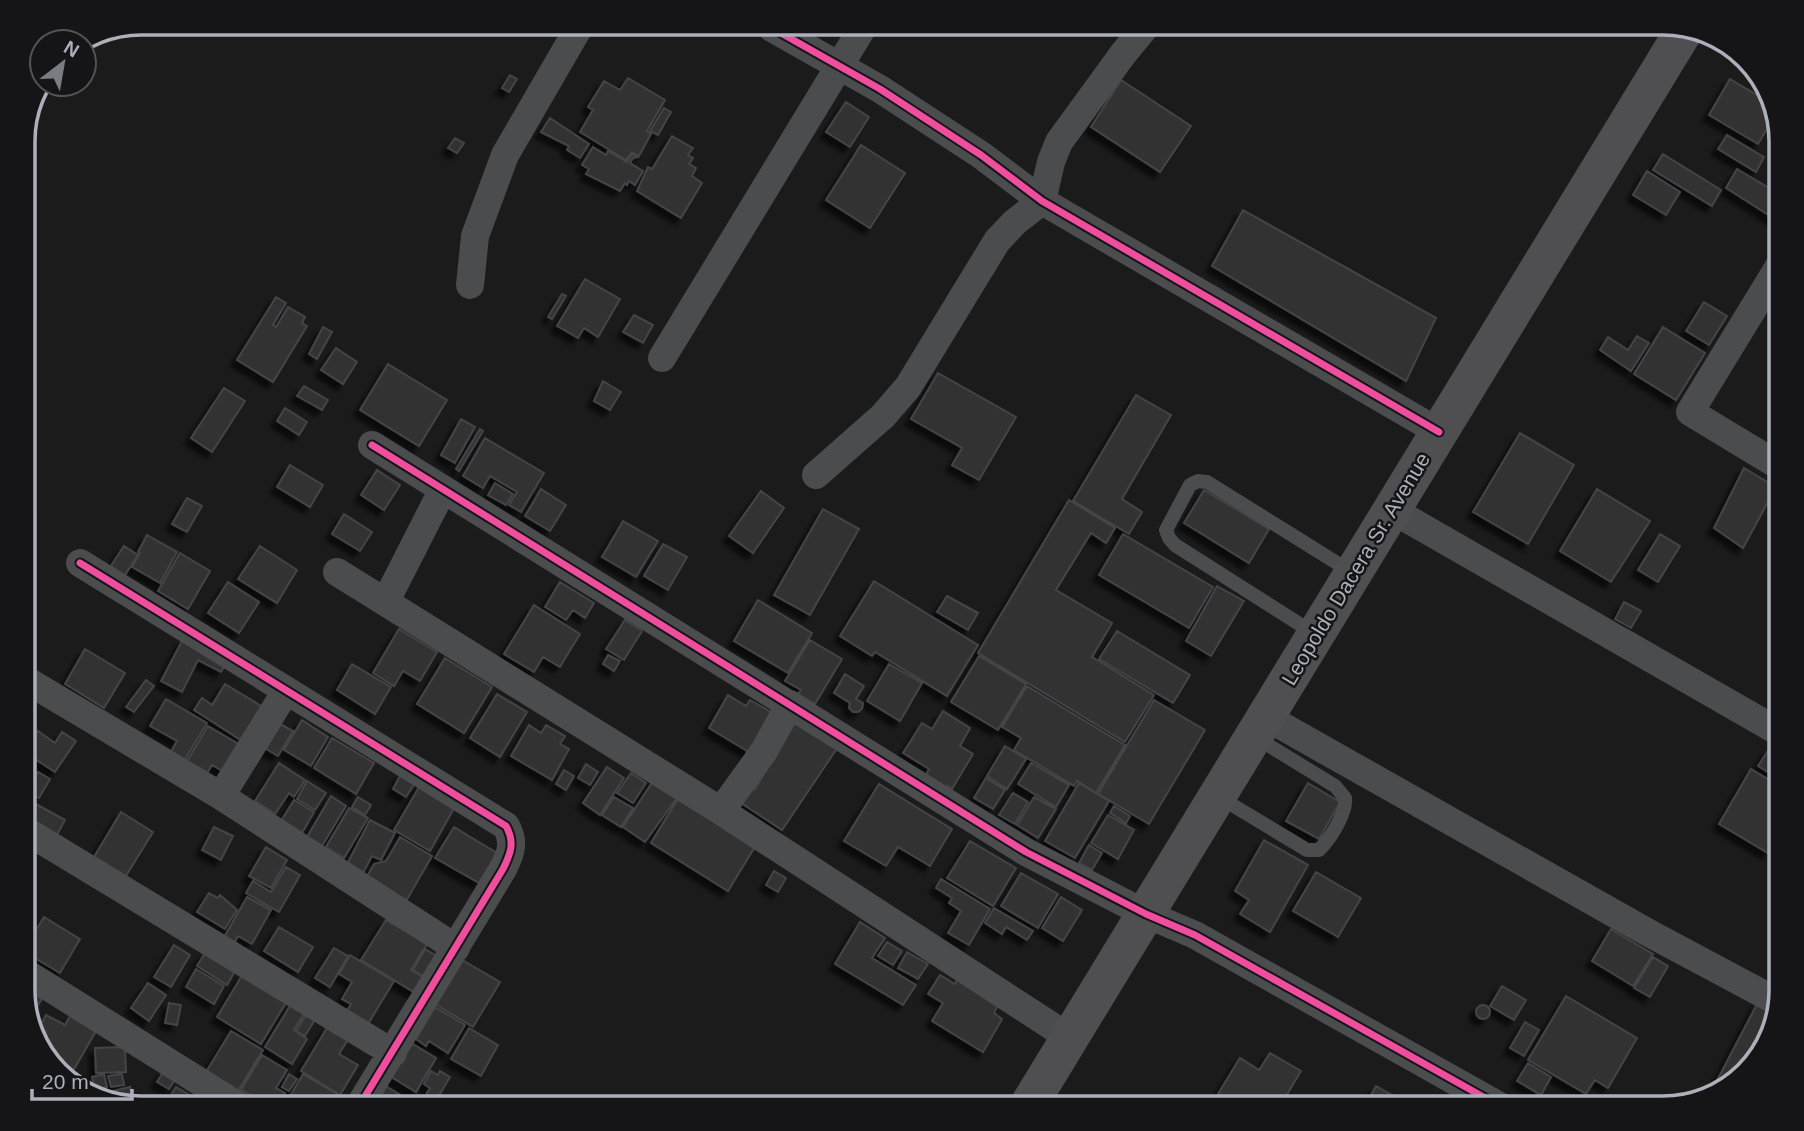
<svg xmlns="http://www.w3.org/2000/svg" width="1804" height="1131" viewBox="0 0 1804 1131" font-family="Arial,sans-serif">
<defs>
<filter id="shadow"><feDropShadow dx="-6" dy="6" stdDeviation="2" flood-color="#0009"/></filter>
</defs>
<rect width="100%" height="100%" fill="#1b1b1b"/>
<path fill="#333" stroke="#444447" stroke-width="2" filter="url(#shadow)" d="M510,75L517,79L509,92L502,88Z
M628,78L665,100L647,131L651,134L639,156L632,152L626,160L580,132L593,110L588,107L604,81L620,90Z
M1730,79L1772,104L1775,115L1758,144L1709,115Z
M1121,80L1191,126L1160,172L1091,127Z
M846,102L869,117L850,147L826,132Z
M664,108L671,112L658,135L650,131Z
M550,118L589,144L580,158L567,150L569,146L541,132Z
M1727,135L1764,157L1756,172L1718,149Z
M672,136L693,148L688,155L693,158L689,164L696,168L692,176L702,183L681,218L637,191L648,167L652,169Z
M455,138L464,143L457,153L448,148Z
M861,145L905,173L870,228L826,200Z
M593,147L606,155L608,151L627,162L632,154L637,157L633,158L630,163L643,171L635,185L629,181L627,185L625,183L620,191L586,174L589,169L582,165Z
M1663,154L1721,190L1712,206L1653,170Z
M1737,169L1781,195V223L1726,188Z
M1647,171L1680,192L1666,215L1633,195Z
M1243,210L1436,318L1406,381L1212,266Z
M585,279L620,299L598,337L584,328L578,338L557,326Z
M562,294L566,296L552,319L548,317Z
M276,297L286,303L273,325L276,327L288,307L305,317L302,323L307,326L273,382L237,360Z
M1704,302L1727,316L1709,345L1686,331Z
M634,315L653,325L643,343L623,332Z
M323,327L332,332L317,359L309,354Z
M1663,327L1705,353L1676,400L1634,374Z
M1637,336L1649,343L1631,371L1600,350L1608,337L1628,350Z
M336,348L357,362L343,384L321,370Z
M388,364L447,400L419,446L360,410Z
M938,373L1016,417L979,480L952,465L962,448L911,419Z
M603,381L621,392L610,410L594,401Z
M304,386L328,400L322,410L297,396Z
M224,388L245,401L212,452L191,438Z
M1136,395L1171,415L1122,499L1142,512L1129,534L1073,501Z
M285,408L307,422L299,435L277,421Z
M461,419L475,427L455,463L441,455Z
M480,429L483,431L459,471L456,469Z
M1520,433L1574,465L1528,544L1473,512Z
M485,438L544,473L521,512L509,505L517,492L490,476L483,488L463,476Z
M290,465L323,485L310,507L277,487Z
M1744,468L1776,487L1743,548L1714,528Z
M377,470L400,485L384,510L361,495Z
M495,483L513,494L506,505L488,495Z
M541,489L566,505L550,531L525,516Z
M1597,489L1650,521L1611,582L1560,551Z
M1204,490L1269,529L1249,563L1184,523Z
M761,491L784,508L753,553L729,536Z
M187,498L202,506L187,532L172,524Z
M1069,500L1115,528L1106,543L1091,533L1056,590L1112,623L1092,657L1154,695L1125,742L978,653Z
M823,509L859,529L810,615L774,595Z
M344,514L372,532L360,551L332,534Z
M623,521L658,541L636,577L602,557Z
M1123,534L1213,587L1189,628L1099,575Z
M1660,534L1680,546L1658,582L1638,570Z
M147,535L177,552L160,583L132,567L140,553L138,552Z
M663,544L687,557L668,590L644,576Z
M124,546L138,555L123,578L109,569Z
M260,546L297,570L277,603L238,579Z
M180,553L210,571L188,609L158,591Z
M874,581L978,645L947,696L875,652L872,656L840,636Z
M228,582L259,602L239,633L208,613Z
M560,582L594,603L585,618L573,610L566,620L545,607Z
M1217,586L1244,601L1211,656L1186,641Z
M947,596L978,613L968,630L937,612Z
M758,600L812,633L788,673L734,641Z
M1624,602L1641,611L1631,628L1615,619Z
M534,605L580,634L560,667L543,657L534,672L504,654Z
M625,620L642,631L624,660L606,649Z
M399,629L437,652L420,681L403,671L394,686L373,673Z
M1117,631L1190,675L1173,703L1099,659Z
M183,639L227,661L221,672L198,660L182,692L161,681Z
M810,640L842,659L815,704L798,694L801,690L785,681Z
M85,649L125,673L104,708L65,684Z
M608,655L620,661L614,671L603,664Z
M979,656L1026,684L998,730L951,702Z
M445,658L492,687L464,733L417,704Z
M352,664L391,687L375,714L337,690Z
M889,664L922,683L900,721L867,701Z
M845,674L864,686L856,699L863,703L862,709L858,712H853L849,708L850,703L834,693Z
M146,680L154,686L134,712L126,707Z
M225,684L271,712L250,746L194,710L202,698L212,705Z
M1027,686L1125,745L1096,793L1077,781L1074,786L1014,750L1021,738L1002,727Z
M497,694L527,712L500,757L470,738Z
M728,695L746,706L750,700L776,715L752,754L709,728Z
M166,699L207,723L183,763L169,755L177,741L150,726Z
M1154,700L1205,730L1149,824L1098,794Z
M943,711L970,728L960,746L973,754L952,789L948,786L944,792L926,775L929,769L903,753L922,723L932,729Z
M302,720L328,737L311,766L284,750Z
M796,720L838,747L782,830L738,801L749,785L755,789Z
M280,724L293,731L278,756L266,749Z
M529,725L541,733L546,725L565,736L560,744L569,749L552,780L511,756Z
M208,726L242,746L226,773L212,765L203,780L183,768Z
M38,731L55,743L62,732L76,741L55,772L24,752Z
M332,738L374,763L356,794L314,768Z
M1005,746L1026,759L1007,789L987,776Z
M1769,749L1781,756V772L1778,778L1758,766Z
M279,763L305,780L294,797L289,793L275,814L255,801Z
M1031,763L1069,785L1056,807L1018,784Z
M586,764L598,772L590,785L578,778Z
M607,767L624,778L600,815L583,803Z
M1751,769L1781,787V830L1768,853L1719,824Z
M564,770L574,776L566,790L556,784Z
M38,772L50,779L39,798L27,791Z
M631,773L646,783L633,803L617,793Z
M401,774L415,783L406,797L393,789Z
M655,778L679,795L645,842L623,827Z
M986,778L1005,790L993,809L974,798Z
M307,781L326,793L315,810L297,799Z
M422,782L457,803L430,851L394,830Z
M1079,783L1109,801L1075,858L1045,841Z
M1308,783L1340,802L1319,839L1286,821Z
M879,784L952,829L930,866L898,847L886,866L844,841Z
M1013,793L1028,802L1015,824L999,815Z
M331,796L346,806L322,846L307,837Z
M358,797L371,805L365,815L352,807Z
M614,797L633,808L621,827L602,815Z
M679,797L756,845L728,891L651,843Z
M1034,797L1056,809L1038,838L1017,825Z
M294,800L314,812L302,833L281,821Z
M34,803L65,820L57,835L25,818Z
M1114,806L1130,816L1126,823L1110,813Z
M349,808L368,818L344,858L326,847Z
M121,812L153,832L126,876L94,857Z
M1108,815L1134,830L1118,859L1091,843Z
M370,820L395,833L381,860L372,856L363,873L347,864Z
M214,827L233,836L221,860L202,850Z
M454,827L497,853L479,883L435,858Z
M400,837L432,856L405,903L365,880L374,864L386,861Z
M1264,840L1308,865L1270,932L1240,914L1249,900L1235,891Z
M970,841L1016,868L993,906L947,878Z
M1089,845L1102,853L1092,870L1079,863Z
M266,847L287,860L271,888L249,876Z
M286,867L300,875L279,912L246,893L253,881L271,892Z
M774,871L786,878L778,892L766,885Z
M1316,872L1361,898L1338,937L1293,911Z
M1021,873L1058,894L1038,928L1001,906Z
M941,879L990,909L969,945L948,933L961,911L949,903L952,898L936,888Z
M209,893L218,898L220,895L237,910L225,929L197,912Z
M247,897L271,910L252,944L238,936L233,945L223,939Z
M1061,897L1082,910L1063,941L1042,928Z
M994,908L1033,931L1027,940L1006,927L1002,934L985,923Z
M44,917L80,939L60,973L23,951Z
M386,920L427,944L411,970L426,979L417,994L361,960Z
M860,922L885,938L872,958L916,985L903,1005L835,964Z
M279,927L313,947L298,972L264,951Z
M1611,929L1653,954L1633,986L1592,961Z
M887,942L902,951L893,965L878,956Z
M174,945L190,955L171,987L154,977Z
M334,948L348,956L330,987L315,978Z
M425,949L439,957L426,978L413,970Z
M907,952L928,964L918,979L898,968Z
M205,953L235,971L227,985L197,966Z
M350,955L394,981L365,1029L344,1016L351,1004L342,999L352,982L339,974Z
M1653,957L1668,966L1650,997L1634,988Z
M459,958L500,982L473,1027L433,1003Z
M196,969L224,986L214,1004L186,987Z
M243,974L287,1001L261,1044L217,1017Z
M940,975L955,984L958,978L999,1003L994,1013L1002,1019L983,1052L932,1021L943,1003L928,994Z
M148,983L166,995L149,1021L131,1008Z
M1502,986L1526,1000L1514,1020L1490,1006Z
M23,987L42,999L29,1018L23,997Z
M1566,996L1637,1038L1608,1088L1595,1080L1586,1094L1528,1060Z
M169,1003L181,1005L177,1025L165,1023Z
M291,1004L305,1012L294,1030L307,1039L292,1064L265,1047Z
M1757,1004L1774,1013L1762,1055L1719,1093L1712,1090Z
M1476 1012a7 7 0 1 1 14 0a7 7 0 1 1-14 0Z
M435,1007L465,1025L448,1053L429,1041L426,1046L416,1039Z
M307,1013L316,1018L305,1036L296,1031Z
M46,1015L65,1025L70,1016L96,1031L73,1071L39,1049L35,1035Z
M1525,1022L1539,1030L1524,1056L1510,1048Z
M328,1026L349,1038L339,1054L358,1065L340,1095L301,1071Z
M469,1028L498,1045L481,1076L451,1059Z
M231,1031L263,1050L235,1096L203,1077Z
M408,1041L436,1058L416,1092L388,1075Z
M125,1047L126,1072L96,1073L95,1048Z
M1270,1053L1301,1071L1279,1108H1241L1218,1094L1240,1058L1259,1070Z
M262,1055L287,1070L276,1088L285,1093L276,1108L241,1090Z
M1528,1063L1551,1077L1541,1095L1517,1081Z
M165,1069L177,1076L169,1089L157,1082Z
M431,1071L438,1075L440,1071L450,1077L434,1104L424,1098L430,1088L424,1084Z
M104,1074L107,1087L95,1090L92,1077Z
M122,1074L124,1085L111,1087L108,1076Z
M289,1074L297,1079L289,1091L282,1087Z
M303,1074L344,1098L338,1108H283Z
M382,1084L422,1108H368Z
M1376,1086L1415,1108H1364Z
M130,1087L133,1102L127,1104L96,1095Z
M176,1087L195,1098L189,1108H163Z"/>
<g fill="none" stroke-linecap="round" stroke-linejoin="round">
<path stroke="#4b4c4e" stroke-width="14" d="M1315,634L1175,545L1169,538L1166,530L1190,485L1198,481L1207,482L1353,573
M1219,797L1307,850H1319C1330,839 1347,813 1345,798L1335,786L1255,737"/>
<path stroke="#4b4c4e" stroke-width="28" d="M772,28L880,89L981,155L1042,201L1439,432
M1781,263L1690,412L1781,467
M470,285L475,236L505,155L578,29
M662,358L863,27
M372,445L1026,852L1146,914L1195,935L1503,1108
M816,475L883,416L908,387L997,241L1015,222L1042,201L1051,162L1059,142L1123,54L1146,26
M1392,510L1781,733
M80,563L506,826C515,842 511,853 503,869L358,1108
M337,572L721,811L1070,1038
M386,601L443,489
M26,680L221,796L456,948
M1266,717L1647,932L1778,1002
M221,796L286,691
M721,811L764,751L790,704
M23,829L393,1053
M23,971L242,1108"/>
<path stroke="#4f4f52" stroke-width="38" d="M1027,1108L1685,29"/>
<g stroke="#151517" stroke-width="11">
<path id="cycleway" d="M772,28L880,89L981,155L1042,201L1439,432
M372,445L1026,852L1146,914L1195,935L1503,1108
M80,563L506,826C515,842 511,853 503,869L358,1108"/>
</g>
<use href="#cycleway" stroke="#ef4d9e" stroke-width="7"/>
</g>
<g text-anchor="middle" stroke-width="5" stroke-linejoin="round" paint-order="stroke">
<g font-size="21" fill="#adb0ba" stroke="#151517">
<text transform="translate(1356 569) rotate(-59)" y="7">Leopoldo Dacera Sr. Avenue</text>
</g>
</g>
<path d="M0 0H1804V1131H0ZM141 35H1663A106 106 0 0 1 1769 141V990A106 106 0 0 1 1663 1096H141A106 106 0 0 1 35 990V141A106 106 0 0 1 141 35Z" fill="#151517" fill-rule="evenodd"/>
<path fill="none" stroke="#adb0ba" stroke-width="3.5" d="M141 35H1663A106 106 0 0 1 1769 141V990A106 106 0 0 1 1663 1096H141A106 106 0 0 1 35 990V141A106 106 0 0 1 141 35Z"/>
<g transform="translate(63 63) rotate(31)"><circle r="33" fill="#151517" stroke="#525358" stroke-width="2"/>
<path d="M0-5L12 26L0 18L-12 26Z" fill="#7a7c82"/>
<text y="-10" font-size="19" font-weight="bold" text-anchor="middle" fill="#adb0ba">N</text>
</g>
<path d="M32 1089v10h100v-10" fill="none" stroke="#adb0ba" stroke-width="3.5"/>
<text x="42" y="1089" font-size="21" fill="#adb0ba" stroke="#151517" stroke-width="5" paint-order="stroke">20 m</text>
</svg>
